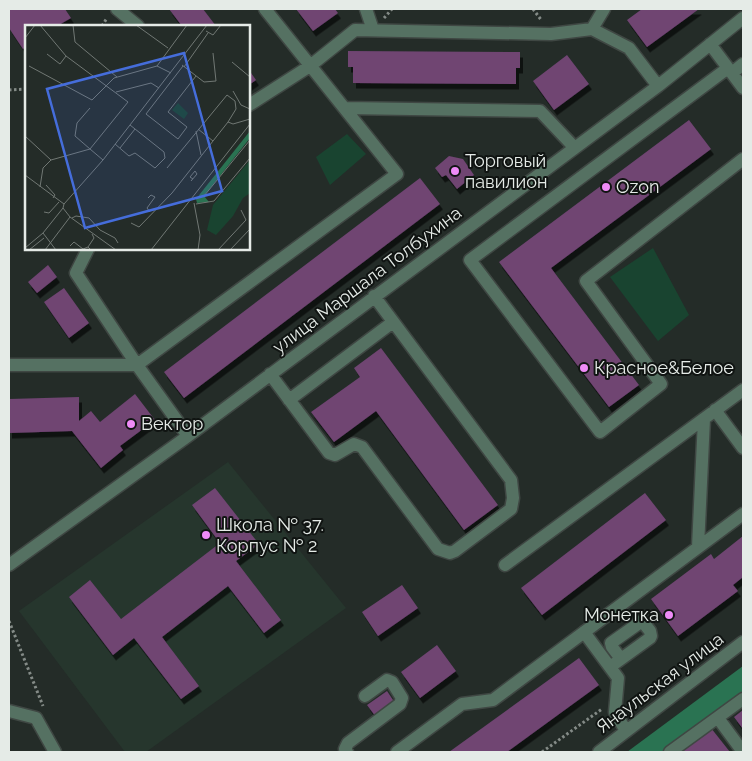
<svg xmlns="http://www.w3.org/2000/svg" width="752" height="761" viewBox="0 0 752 761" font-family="Raleway,sans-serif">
<defs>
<filter id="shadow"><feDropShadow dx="3" dy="5.5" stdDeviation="0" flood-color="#0009"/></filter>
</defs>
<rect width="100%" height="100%" fill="#242c28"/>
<path fill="#26362d" d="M228,462L346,608L146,752H125L19,611Z"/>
<path fill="#194430" d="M347,134L366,154L330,185L316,157Z
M653,248L689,315L658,341L610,277Z"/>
<path fill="#2a7352" d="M743,666V695L665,752H627Z"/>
<path fill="#6f4472" filter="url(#shadow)" d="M9,9H65L71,18L57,26H26V46L23,49L9,28Z
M169,9H203L216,26H182Z
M296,9H335L338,13L313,31Z
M642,9H699L647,47L627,20Z
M348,51L520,52V68H516V84L353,83V67H348Z
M567,55L589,84L554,110L533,81Z
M249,70L256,80L249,85Z
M689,120L711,149L551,268L639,385L609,407L499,262Z
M449,156L463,159L474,175L457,189L446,175L442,177L435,168Z
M420,178L440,204L184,398L164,372Z
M48,265L57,277L37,293L28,282Z
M64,288L89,323L69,338L44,302Z
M381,348L498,505L464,530L376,411L334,442L311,412L360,377L354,368Z
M135,394L155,420L120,446L123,450L101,468L72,431L9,433V399L79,397V421L91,411L100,422Z
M215,488L259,544L236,561L281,620L264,633L228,586L162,637L199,686L181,699L134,638L113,655L69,597L90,580L121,619L220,543L192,505Z
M645,493L666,520L542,615L521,588Z
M743,536V577L733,585L738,591L678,636L651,599L711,554L714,559Z
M402,585L418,608L378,636L362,612Z
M437,645L456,671L420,698L401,672Z
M579,658L599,685L507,752H449Z
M387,691L395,703L376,717L367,705Z
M743,710V729L734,717Z
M711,728L730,752H680Z"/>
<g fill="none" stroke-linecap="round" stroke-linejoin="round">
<g stroke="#3f4743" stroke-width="15">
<path id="minor" d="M117,9L138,26
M366,9L373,30
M592,29L604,9
M710,44L743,88
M728,68L470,260L600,432L661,384L586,281L743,159
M732,73L743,64
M249,105L310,66L355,30L551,34L592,29L629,48L658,86
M345,108L540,111L574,147
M88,249L76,273L137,365
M9,365H137
M270,374L329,453L335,455L354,444L362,447L438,549L450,553L455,551L511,509L513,498L511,480L374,296
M289,400L393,322
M715,410L743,448
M188,436L137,365L397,174L265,9
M698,547L704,419
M9,565L188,436L658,86L743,18
M505,565L743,390
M584,632L618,678L615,712L626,731
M610,667L650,638L651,636L650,631L642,621L611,643L612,647L621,659
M9,711L36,718L55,752
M718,718L743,752
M347,752L345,749L348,743L400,704L402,698L392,682L387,680L365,696
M397,752L462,704L493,700L743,514
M599,752L743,642
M670,752L743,699"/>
</g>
<path stroke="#848b87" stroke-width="3" stroke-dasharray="2.5 2.5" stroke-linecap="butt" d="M533,9L542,21
M384,18L392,9
M102,26L107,18
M9,90L26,89
M9,621L43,706
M542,752L602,709"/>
<use href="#minor" stroke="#557162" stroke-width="12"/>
</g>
<g fill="#ef8bf7" stroke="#101412" stroke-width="2">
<circle cx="455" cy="171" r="5"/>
<circle cx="606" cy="187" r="5"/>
<circle cx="584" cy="368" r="5"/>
<circle cx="131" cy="424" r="5"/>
<circle cx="206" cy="535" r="5"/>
<circle cx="669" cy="615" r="5"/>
</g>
<g text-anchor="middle" stroke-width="4" stroke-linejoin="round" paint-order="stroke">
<g font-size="18" fill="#e5ebe7" stroke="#101412" text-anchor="start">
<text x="465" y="167">Торговый<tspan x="465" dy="21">павилион</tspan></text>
<text x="616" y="193">Ozon</text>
<text x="594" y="374">Красное&amp;Белое</text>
<text x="141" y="430">Вектор</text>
<text x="216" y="531">Школа № 37.<tspan x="216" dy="21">Корпус № 2</tspan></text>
<text x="659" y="621" text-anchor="end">Монетка</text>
</g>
<g font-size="18" fill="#e5ebe7" stroke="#101412">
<text transform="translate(367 280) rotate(-37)" y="6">улица Маршала Толбухина</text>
<text transform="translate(660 683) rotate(-37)" y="6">Янаульская улица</text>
</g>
</g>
<g transform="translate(25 25)">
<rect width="225" height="225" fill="#242c28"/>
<path d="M153,78L163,88L159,94L147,85ZM225,135V168L218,173L208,191L191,210L182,205L188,180Z" fill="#194430"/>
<path d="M225,106V113L179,171L184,177L172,178L171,174Z" fill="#2a7352"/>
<path fill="none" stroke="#717874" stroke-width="1" d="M15,0L41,31L103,77L65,124L78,135M48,0L50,17L92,52M111,0L143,23M181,6L188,10L196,0M0,13L10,0M22,29L35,39L41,31M207,37L225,52M157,40L179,57L191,56L188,28M4,41L67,75L89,53L132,41L146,48M132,41L162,0M158,41L121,89L153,114L162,102L143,87L171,51M159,42L183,8M208,66L216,80L225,84M91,67L126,58L134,63M65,83L52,98L50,111L65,124M173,104L188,116M171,106L176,130M0,111L26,135L65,124M90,119L104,131L110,128L130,143L140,133L139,127L105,100M95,123L110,104M142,143L202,70L210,76L211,84L203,97M0,150L39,179M166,156L172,149L170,146L165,152L168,154M21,160L30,170L28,173M15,162L18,143L26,135M179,171L225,115M123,173L126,170L130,172L122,183L125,187M169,178L175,210L173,225M39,179L78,135L182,0M39,179L38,183L45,192L91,225M171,179L189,176L225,133M19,187L24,188L34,177M47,193L51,191L64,193L75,205L90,213L93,218M106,198L114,202L147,168L203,97L208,99L225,94M18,208L31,225M45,221L49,217L58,224L63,222M0,223L18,208L38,183M4,225L19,213M20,225L45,192M66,225L63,222L69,213L67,209M126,225L225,99M193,225L221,195L216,185M205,225L225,204"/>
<path fill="#456ddb" fill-opacity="0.15" stroke="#456ddb" stroke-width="2.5" d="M159,28L197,166L60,203L22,64Z"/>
<rect width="225" height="225" fill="none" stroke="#e5ebe7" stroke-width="2.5"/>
</g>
<rect width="752" height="761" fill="none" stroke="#e5ebe7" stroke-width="20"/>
</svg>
